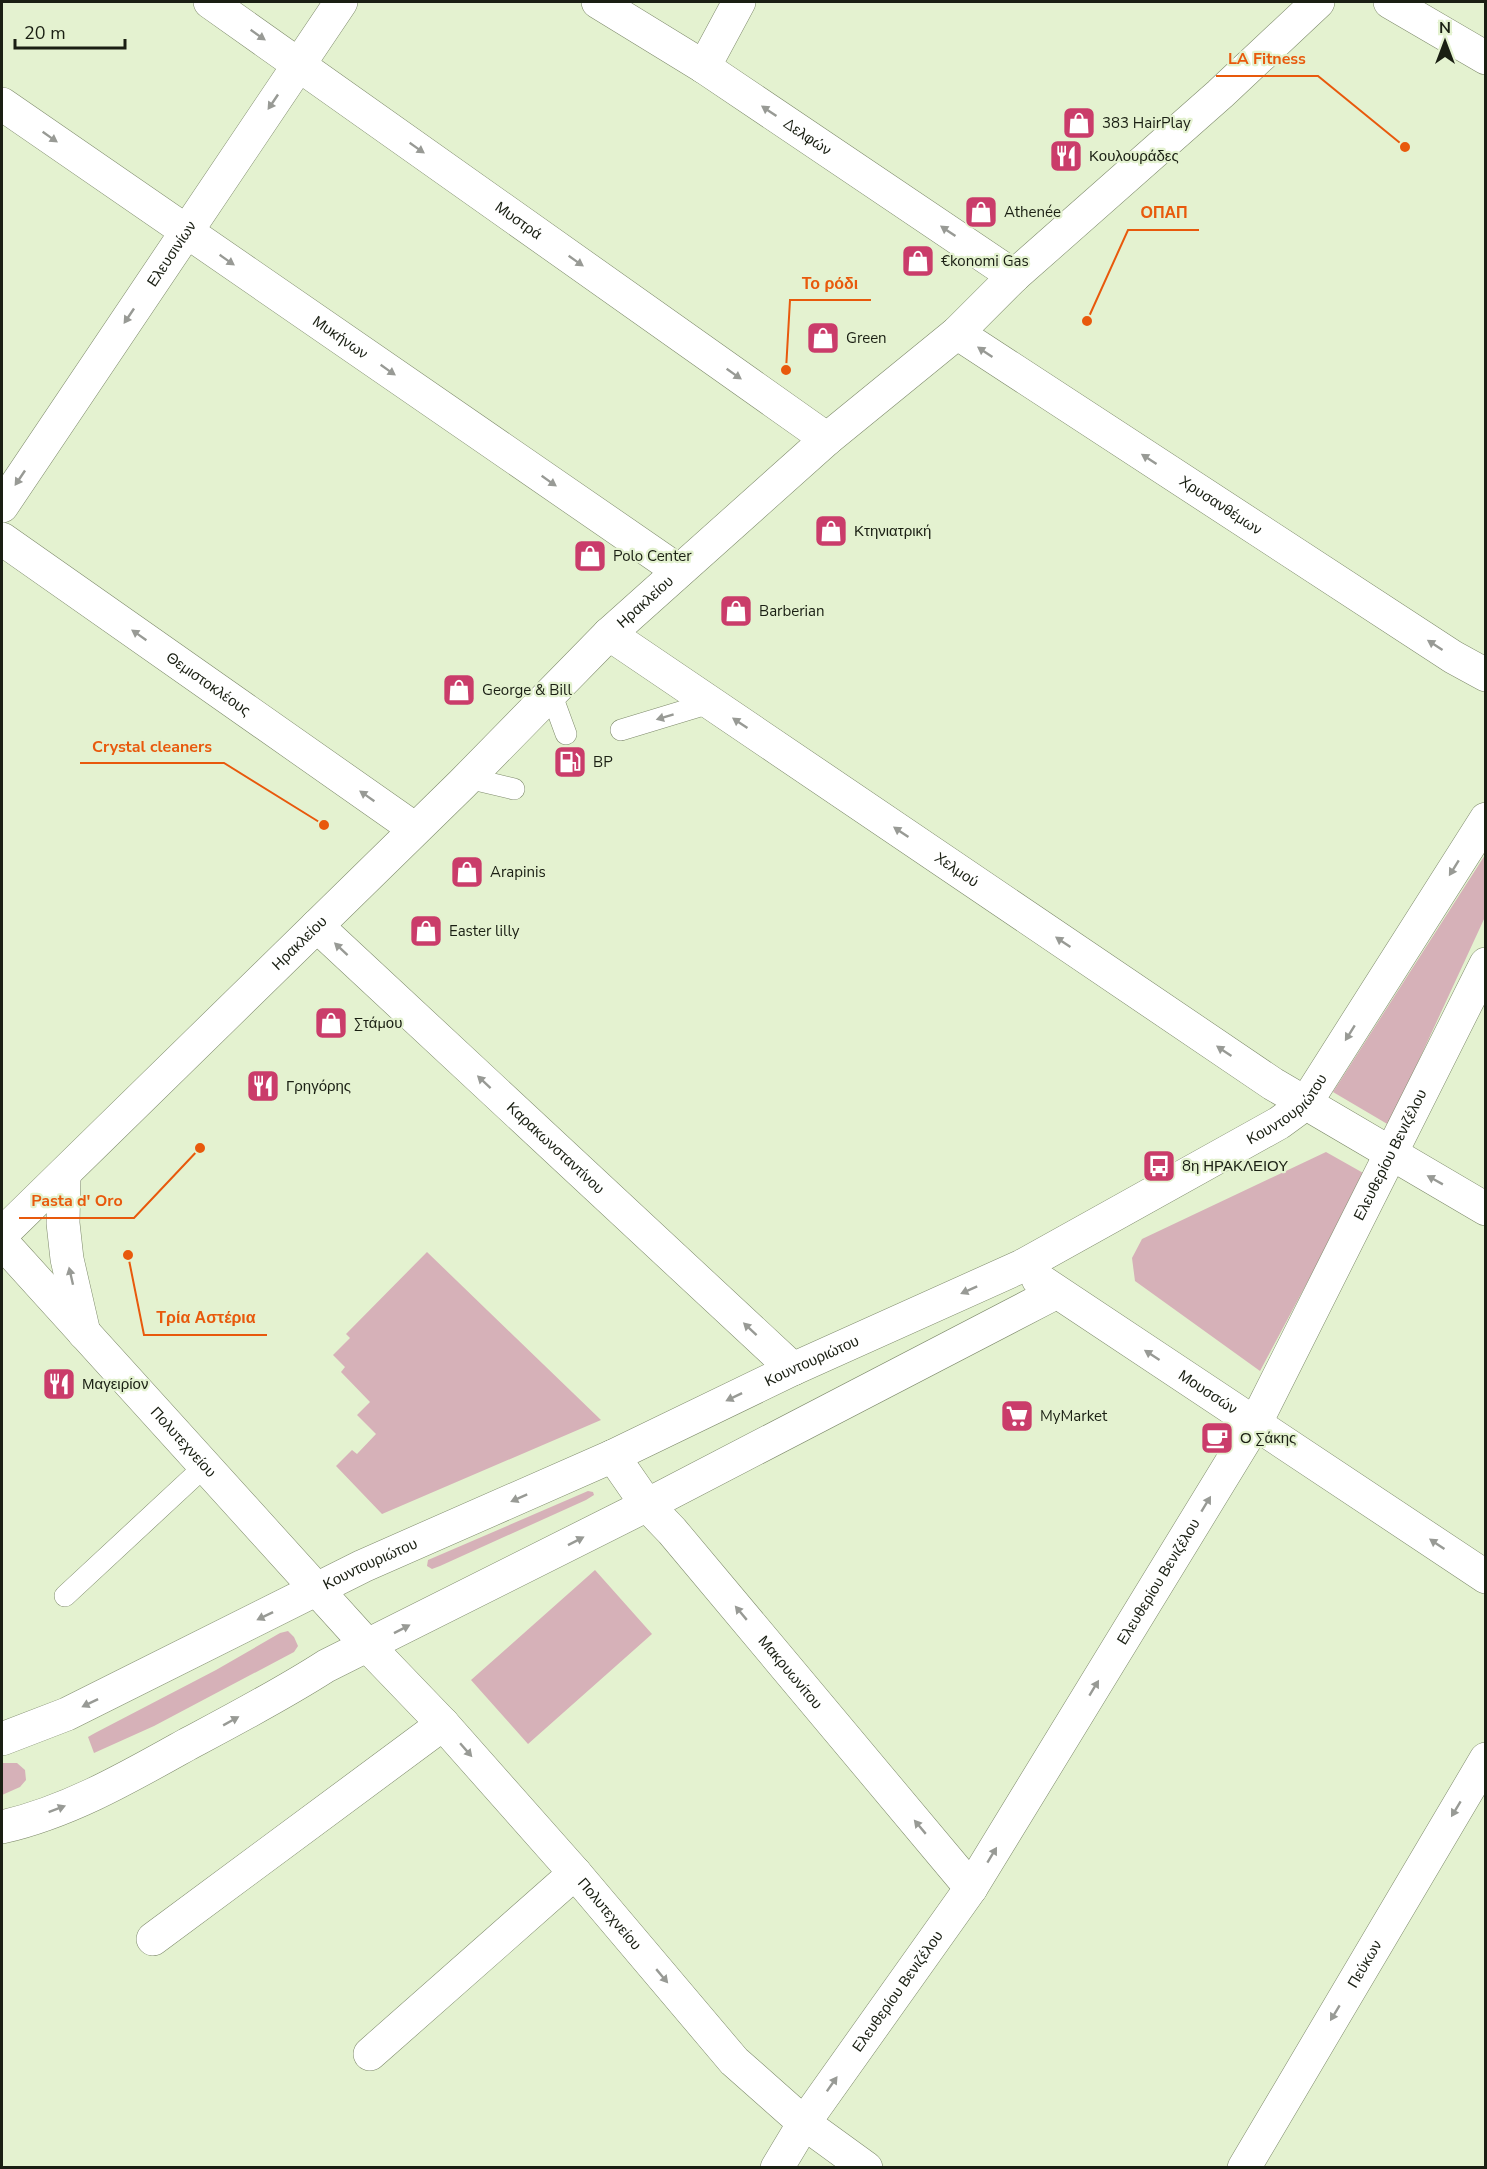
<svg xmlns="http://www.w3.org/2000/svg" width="1487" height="2169" viewBox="0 0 1487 2169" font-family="'Nunito Sans',sans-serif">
<rect width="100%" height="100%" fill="#e4f2d0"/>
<path fill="#d6b1b8" d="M1485,855V917L1389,1125L1333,1092Z
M1326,1152L1365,1174L1260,1371L1135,1281L1132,1258L1142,1239Z
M427,1252L601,1420L382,1514L336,1466L352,1450L357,1454L376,1434L357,1415L370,1402L341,1372L345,1367L333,1355L350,1338L346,1334Z
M588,1491L593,1492L594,1495L586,1500L440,1566L432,1569L427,1566L428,1560Z
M595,1570L652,1634L528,1744L471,1680Z
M288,1631L294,1637L298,1646L294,1652L154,1726L94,1753L88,1737L95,1733L216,1670L280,1633Z
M2,1763H17L25,1770L26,1780L20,1787L2,1795Z"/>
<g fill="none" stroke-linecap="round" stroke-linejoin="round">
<g stroke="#7e8a6b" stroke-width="22">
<path id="service" d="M551,693L566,734
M621,730L710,703
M468,778L514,789
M65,1596L205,1466"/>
</g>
<g stroke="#7e8a6b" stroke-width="34">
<g id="minor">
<path id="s1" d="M210,2L827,439"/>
<path id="s2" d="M598,2L704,67L1014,276"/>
<path d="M1390,2L1486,58"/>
<path d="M704,67L739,2"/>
<path id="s3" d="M2,104L679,571"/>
<path id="s4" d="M957,333L1453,657L1486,675"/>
<path id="s5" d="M2,506L341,2"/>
<path id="s6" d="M2,539L415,829"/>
<path id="s7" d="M609,634L1273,1084L1486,1209"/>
<path id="s8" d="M317,926L793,1369"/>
<path id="s9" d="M1038,1279L1486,1577"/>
<path id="s10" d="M613,1456L647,1505L672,1531L971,1888"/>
<path id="s11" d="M2,1739L67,1714L363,1566L613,1456L793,1369L1022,1266L1279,1123L1305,1104L1486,819"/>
<path d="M2,1827C68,1812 127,1778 186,1745C233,1720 281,1695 326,1666L647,1505L1055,1293"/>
<path d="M153,1939L443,1724"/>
<path d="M370,2054L575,1873"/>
<path id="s12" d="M777,2168L804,2123L971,1888L1256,1422L1486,964"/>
</g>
</g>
<g stroke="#7e8a6b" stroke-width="34">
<g id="tertiary">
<path id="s13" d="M2,1242L368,1646L443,1724L575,1873L734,2061L804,2123L866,2168"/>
<path id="s14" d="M1244,2168L1486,1759"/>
</g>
</g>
<g stroke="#7e8a6b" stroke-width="34">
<g id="secondary">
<path d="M64,1174L63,1223L67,1259L84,1333"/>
<path id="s15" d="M2,1234L462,784L609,634L827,439L957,333L1014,276L1220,94L1318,2"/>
</g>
</g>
<use href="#service" stroke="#fff" stroke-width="21"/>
<use href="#minor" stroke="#fff" stroke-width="33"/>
<use href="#tertiary" stroke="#fff" stroke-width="33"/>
<use href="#secondary" stroke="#fff" stroke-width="33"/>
</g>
<defs><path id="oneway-solid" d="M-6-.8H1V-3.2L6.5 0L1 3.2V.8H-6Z" transform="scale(1.5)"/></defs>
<g fill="#989a95">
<use href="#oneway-solid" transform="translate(258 35) rotate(35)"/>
<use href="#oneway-solid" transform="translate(273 102) rotate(124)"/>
<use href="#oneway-solid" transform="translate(769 111) rotate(-146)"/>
<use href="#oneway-solid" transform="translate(50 137) rotate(35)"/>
<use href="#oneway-solid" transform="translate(417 148) rotate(35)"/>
<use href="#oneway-solid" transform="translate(948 231) rotate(-146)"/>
<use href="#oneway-solid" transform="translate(227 260) rotate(35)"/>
<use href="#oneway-solid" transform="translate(576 261) rotate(35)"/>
<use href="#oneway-solid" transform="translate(129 316) rotate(124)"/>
<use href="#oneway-solid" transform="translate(985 352) rotate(-146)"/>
<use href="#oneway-solid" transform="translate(388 370) rotate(35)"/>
<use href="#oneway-solid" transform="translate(734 374) rotate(35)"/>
<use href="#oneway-solid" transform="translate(1149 459) rotate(-147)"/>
<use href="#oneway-solid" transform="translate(20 478) rotate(124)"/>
<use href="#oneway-solid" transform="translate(549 481) rotate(35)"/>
<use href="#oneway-solid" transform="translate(139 635) rotate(-145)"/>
<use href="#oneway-solid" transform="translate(1435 645) rotate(-147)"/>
<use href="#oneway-solid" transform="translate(665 717) rotate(163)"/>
<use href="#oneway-solid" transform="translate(740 723) rotate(-146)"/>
<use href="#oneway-solid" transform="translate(367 796) rotate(-145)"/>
<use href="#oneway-solid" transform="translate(901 832) rotate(-146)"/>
<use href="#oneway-solid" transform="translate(1454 868) rotate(122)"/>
<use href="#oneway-solid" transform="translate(1063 942) rotate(-146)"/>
<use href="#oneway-solid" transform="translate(341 949) rotate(-137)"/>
<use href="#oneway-solid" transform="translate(1350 1033) rotate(122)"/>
<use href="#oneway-solid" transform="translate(1224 1051) rotate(-146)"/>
<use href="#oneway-solid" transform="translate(484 1082) rotate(-137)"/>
<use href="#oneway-solid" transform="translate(1435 1180) rotate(-151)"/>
<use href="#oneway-solid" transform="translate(71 1276) rotate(-103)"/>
<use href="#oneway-solid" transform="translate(969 1290) rotate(156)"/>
<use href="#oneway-solid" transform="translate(750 1329) rotate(-137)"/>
<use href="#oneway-solid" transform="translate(1152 1355) rotate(-147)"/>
<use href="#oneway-solid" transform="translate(734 1397) rotate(154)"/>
<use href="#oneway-solid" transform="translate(519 1498) rotate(156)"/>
<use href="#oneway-solid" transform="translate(1206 1504) rotate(-59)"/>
<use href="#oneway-solid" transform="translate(576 1541) rotate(-27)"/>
<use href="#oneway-solid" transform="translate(1437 1544) rotate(-146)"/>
<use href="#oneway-solid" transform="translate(741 1613) rotate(-130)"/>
<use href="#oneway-solid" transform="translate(265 1616) rotate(154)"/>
<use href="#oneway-solid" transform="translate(402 1629) rotate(-27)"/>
<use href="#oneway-solid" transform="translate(1094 1688) rotate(-59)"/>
<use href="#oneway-solid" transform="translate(90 1703) rotate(154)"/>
<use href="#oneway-solid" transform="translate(231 1721) rotate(-29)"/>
<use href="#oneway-solid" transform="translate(466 1750) rotate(49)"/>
<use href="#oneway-solid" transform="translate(57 1809) rotate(-21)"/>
<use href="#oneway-solid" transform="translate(1456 1809) rotate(121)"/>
<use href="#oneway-solid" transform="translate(920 1827) rotate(-130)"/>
<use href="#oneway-solid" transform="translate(992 1855) rotate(-59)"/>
<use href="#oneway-solid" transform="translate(662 1976) rotate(50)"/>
<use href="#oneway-solid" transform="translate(1335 2013) rotate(121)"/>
<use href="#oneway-solid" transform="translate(832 2084) rotate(-55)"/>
</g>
<defs>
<g id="shop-square" transform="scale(1.725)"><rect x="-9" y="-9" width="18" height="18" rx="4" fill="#ca3c6a" stroke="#e4f2d0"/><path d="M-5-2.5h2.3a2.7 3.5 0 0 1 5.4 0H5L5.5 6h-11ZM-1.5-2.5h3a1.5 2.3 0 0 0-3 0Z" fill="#fff"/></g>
<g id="restaurant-square" transform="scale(1.725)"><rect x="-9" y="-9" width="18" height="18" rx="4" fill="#ca3c6a" stroke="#e4f2d0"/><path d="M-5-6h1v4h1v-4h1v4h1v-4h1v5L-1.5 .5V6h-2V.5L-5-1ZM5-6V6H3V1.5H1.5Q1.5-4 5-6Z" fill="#fff"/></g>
<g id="fuel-square" transform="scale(1.725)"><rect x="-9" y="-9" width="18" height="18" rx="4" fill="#ca3c6a" stroke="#e4f2d0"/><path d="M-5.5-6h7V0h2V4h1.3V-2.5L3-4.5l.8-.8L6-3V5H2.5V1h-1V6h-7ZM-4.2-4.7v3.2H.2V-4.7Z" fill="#fff"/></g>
<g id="bus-square" transform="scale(1.725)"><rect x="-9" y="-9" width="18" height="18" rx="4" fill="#ca3c6a" stroke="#e4f2d0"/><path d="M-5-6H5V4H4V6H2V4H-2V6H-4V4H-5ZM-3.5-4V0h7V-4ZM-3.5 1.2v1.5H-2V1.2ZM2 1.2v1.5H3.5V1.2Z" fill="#fff"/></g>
<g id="supermarket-square" transform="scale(1.725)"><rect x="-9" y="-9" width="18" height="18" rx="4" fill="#ca3c6a" stroke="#e4f2d0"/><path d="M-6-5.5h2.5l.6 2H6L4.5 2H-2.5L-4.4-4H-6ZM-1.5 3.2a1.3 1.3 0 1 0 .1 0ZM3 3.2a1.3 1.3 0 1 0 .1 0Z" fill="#fff"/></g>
<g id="cafe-square" transform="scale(1.725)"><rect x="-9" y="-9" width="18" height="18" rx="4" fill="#ca3c6a" stroke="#e4f2d0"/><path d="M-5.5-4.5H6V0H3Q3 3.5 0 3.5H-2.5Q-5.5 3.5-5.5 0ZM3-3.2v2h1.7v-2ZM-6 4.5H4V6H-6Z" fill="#fff"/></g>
</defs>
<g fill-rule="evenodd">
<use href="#shop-square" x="1079" y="123"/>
<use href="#restaurant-square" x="1066" y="156"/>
<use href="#shop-square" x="981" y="212"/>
<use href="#shop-square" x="918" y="261"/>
<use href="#shop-square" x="823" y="338"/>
<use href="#shop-square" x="831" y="531"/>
<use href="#shop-square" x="590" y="556"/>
<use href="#shop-square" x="736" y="611"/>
<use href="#shop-square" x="459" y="690"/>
<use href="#fuel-square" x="570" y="762"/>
<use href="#shop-square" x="467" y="872"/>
<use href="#shop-square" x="426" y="931"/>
<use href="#shop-square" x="331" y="1023"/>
<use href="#restaurant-square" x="263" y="1086"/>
<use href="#bus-square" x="1159" y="1166"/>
<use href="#restaurant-square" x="59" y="1384"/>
<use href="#supermarket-square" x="1017" y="1416"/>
<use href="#cafe-square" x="1217" y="1438"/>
</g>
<g text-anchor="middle" stroke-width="4.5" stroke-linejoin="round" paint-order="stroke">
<g font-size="15" fill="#1a1f13" stroke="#e4f2d0" text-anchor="start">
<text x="1102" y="128">383 HairPlay</text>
<text x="1089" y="161">Κουλουράδες</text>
<text x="1004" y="217">Athenée</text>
<text x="941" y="266">€konomi Gas</text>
<text x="846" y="343">Green</text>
<text x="854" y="536">Κτηνιατρική</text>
<text x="613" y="561">Polo Center</text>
<text x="759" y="616">Barberian</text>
<text x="482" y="695">George &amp; Bill</text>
<text x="593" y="767">BP</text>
<text x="490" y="877">Arapinis</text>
<text x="449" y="936">Easter lilly</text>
<text x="354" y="1028">Στάμου</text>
<text x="286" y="1091">Γρηγόρης</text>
<text x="1182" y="1171">8η ΗΡΑΚΛΕΙΟΥ</text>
<text x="82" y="1389">Μαγειρίον</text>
<text x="1040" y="1421">MyMarket</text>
<text x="1240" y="1443">Ο Σάκης</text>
</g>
<g font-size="15" fill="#1a1f13" stroke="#e4f2d0">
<text dy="5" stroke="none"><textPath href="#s2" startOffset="249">Δελφών</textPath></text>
<text dy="5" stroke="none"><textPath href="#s1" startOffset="378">Μυστρά</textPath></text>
<text dy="5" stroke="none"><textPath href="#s5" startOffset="304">Ελευσινίων</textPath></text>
<text dy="5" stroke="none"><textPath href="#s3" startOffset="411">Μυκήνων</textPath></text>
<text dy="5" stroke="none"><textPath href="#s4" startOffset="315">Χρυσανθέμων</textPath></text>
<text dy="5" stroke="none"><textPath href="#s15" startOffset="902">Ηρακλείου</textPath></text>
<text dy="5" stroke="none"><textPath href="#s6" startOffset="252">Θεμιστοκλέους</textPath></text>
<text dy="5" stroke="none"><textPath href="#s7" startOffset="420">Χελμού</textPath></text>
<text dy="5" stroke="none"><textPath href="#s15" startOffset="416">Ηρακλείου</textPath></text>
<text dy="5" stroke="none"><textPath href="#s11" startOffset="1434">Κουντουριώτου</textPath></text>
<text dy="5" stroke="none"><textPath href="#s8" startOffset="326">Καρακωνσταντίνου</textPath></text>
<text dy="5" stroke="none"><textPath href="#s12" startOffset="1186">Ελευθερίου Βενιζέλου</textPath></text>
<text dy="5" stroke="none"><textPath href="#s11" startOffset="894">Κουντουριώτου</textPath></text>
<text dy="5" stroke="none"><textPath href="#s9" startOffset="204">Μουσσών</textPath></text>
<text dy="5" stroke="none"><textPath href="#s13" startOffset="270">Πολυτεχνείου</textPath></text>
<text dy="5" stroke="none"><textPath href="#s11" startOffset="408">Κουντουριώτου</textPath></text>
<text dy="5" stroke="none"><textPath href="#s12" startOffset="700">Ελευθερίου Βενιζέλου</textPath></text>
<text dy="5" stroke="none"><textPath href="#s10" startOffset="280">Μακρυωνίτου</textPath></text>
<text dy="5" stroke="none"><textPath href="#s13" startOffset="906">Πολυτεχνείου</textPath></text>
<text dy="5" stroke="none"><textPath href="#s14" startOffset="237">Πεύκων</textPath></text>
<text dy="5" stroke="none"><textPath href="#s12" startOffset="214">Ελευθερίου Βενιζέλου</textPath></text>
</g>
</g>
<path fill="none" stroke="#e8590c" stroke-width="2" d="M1405 147L1318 76H1216M1087 321L1128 230H1199M786 370L790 300H871M324 825L224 763H80M200 1148L134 1218H19M128 1255L144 1335H267"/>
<g fill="#e8590c" stroke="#e4f2d0" stroke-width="2">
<circle cx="1405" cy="147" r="6"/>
<circle cx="1087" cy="321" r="6"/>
<circle cx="786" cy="370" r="6"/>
<circle cx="324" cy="825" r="6"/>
<circle cx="200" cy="1148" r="6"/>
<circle cx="128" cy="1255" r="6"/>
</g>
<g font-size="16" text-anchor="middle" font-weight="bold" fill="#e8590c" stroke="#e4f2d0" stroke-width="4.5" stroke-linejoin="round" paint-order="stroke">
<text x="1267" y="64">LA Fitness</text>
<text x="1164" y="218">ΟΠΑΠ</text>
<text x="830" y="289">Το ρόδι</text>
<text x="152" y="752">Crystal cleaners</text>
<text x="77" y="1206">Pasta d' Oro</text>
<text x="206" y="1323">Τρία Αστέρια</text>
</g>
<rect width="1487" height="2169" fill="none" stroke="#1a1f13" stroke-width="6"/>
<g transform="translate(1445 42)" stroke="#e4f2d0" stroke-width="4.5" paint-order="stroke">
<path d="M0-4.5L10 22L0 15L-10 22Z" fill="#1a1f13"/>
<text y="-9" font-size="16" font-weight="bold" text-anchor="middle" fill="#1a1f13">N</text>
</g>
<path d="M15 39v9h110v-9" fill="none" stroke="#1a1f13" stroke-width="3"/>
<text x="24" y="39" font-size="18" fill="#1a1f13" stroke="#e4f2d0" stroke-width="4.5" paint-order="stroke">20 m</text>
</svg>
